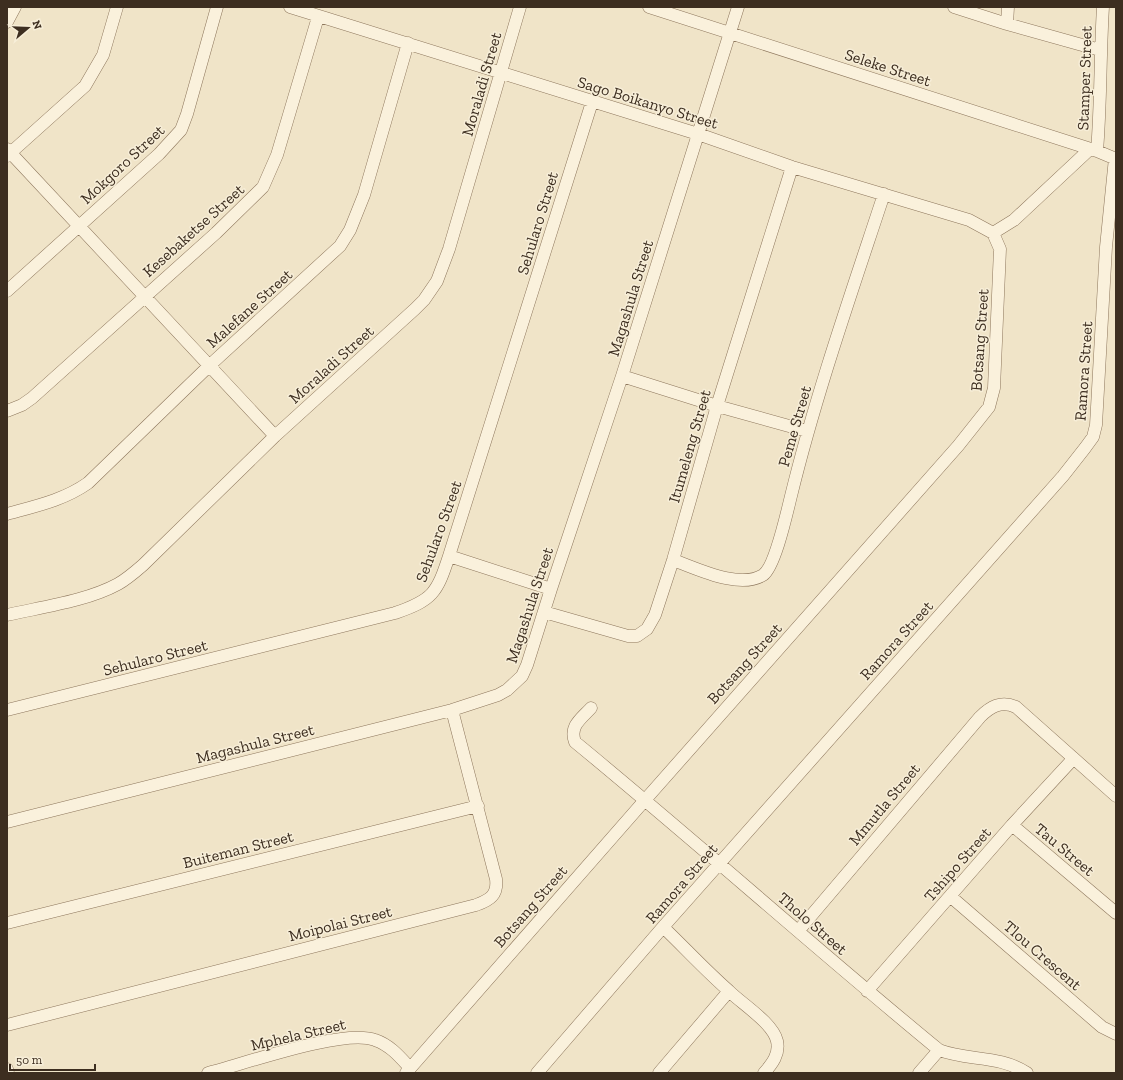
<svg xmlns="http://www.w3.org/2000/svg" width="1123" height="1080" viewBox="0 0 1123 1080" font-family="'Zilla Slab',serif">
<rect width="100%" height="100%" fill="#f0e4c8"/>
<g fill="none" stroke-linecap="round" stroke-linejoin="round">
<g stroke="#8d765c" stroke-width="13">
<path id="minor" d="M290,7L698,134L792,167L969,220L993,233L1000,249L994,388L989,407L958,446L645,800L406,1073
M649,7L1097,151L1116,159
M954,7L1007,24L1100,50
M7,22L15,7
M1007,24L1008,7
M7,149L275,436
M1097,151C1101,103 1100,55 1103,7
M7,156L85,86L103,55L117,7
M993,233L1014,220L1090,149
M7,291L159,154L181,130L187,114L217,7
M622,376L717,406L807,431
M7,411L22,405L32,398L216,233L263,187L277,155L318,17
M7,514C36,506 64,500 88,483L210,365L340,246L350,230L364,195L408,43
M449,556L551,589
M673,560C696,568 739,590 763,575C775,567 787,512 791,496C816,394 851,294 884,194
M544,612L628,636H637L647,629L655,615L673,560L717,406L792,167
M7,615C42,607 87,601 118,584C127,579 135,572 143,565L275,436L415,309L424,300L437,281L449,249L520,7
M591,708C581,719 569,726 575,742C698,843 816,949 939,1050C968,1061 1000,1055 1027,1073
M7,710L395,613C433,600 437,593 449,556L592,102
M7,822L452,710L498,695L507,690L522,676L527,665L551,589L622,376L738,7
M1012,825L1116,913
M950,896L1102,1027L1116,1034
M7,923L478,806
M663,927C685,948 706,971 729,991C742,1004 773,1023 777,1041C780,1054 772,1064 764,1073
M799,930L980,717C990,707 1001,700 1016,707L1116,796
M867,991L1012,825L1073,759
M7,1025L476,905C490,900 498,895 496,879L452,710
M7,1069L8,1073
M208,1073C244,1064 344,1028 375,1040C390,1045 400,1057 410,1068
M537,1073L663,927L1063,476L1085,448L1093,437L1096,425L1106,247L1115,158
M659,1073L729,991
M919,1073L939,1050"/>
</g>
<use href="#minor" stroke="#faf1dc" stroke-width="12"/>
</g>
<g text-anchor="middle" stroke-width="3" stroke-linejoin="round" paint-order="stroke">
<g font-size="16" fill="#3d2e20" stroke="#f7eed8">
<text transform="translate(888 67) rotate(18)" y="6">Seleke Street</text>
<text transform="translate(1084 78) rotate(-88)" y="6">Stamper Street</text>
<text transform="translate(481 84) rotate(-74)" y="6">Moraladi Street</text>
<text transform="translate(648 102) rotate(17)" y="6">Sago Boikanyo Street</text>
<text transform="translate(122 164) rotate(-43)" y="6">Mokgoro Street</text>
<text transform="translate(537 223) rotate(-73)" y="6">Sehularo Street</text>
<text transform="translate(193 230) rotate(-42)" y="6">Kesebaketse Street</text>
<text transform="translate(630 298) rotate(-73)" y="6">Magashula Street</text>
<text transform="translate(249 308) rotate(-42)" y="6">Malefane Street</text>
<text transform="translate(979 340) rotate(-86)" y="6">Botsang Street</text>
<text transform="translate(331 364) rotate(-42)" y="6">Moraladi Street</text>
<text transform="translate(1083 371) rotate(-86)" y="6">Ramora Street</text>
<text transform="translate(794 426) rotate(-74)" y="6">Peme Street</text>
<text transform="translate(689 446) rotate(-74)" y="6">Itumeleng Street</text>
<text transform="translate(438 531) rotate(-70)" y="6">Sehularo Street</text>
<text transform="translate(529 605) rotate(-72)" y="6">Magashula Street</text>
<text transform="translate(896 640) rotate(-48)" y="6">Ramora Street</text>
<text transform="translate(155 657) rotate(-14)" y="6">Sehularo Street</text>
<text transform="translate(744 663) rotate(-48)" y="6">Botsang Street</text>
<text transform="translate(255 743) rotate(-14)" y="6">Magashula Street</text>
<text transform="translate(884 804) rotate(-50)" y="6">Mmutla Street</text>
<text transform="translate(238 849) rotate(-14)" y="6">Buiteman Street</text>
<text transform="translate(1065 849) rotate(40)" y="6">Tau Street</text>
<text transform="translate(957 864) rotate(-49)" y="6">Tshipo Street</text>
<text transform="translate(681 883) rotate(-49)" y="6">Ramora Street</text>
<text transform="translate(530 906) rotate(-49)" y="6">Botsang Street</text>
<text transform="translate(340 923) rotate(-14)" y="6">Moipolai Street</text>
<text transform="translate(813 923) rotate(41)" y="6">Tholo Street</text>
<text transform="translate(1043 955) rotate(41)" y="6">Tlou Crescent</text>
<text transform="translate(298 1034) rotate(-13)" y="6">Mphela Street</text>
</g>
</g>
<rect width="1123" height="1080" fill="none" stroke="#3d2e20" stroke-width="16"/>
<g transform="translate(28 28) rotate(71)" stroke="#f7eed8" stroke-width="3" paint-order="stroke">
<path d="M0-3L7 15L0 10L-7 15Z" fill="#3d2e20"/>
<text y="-6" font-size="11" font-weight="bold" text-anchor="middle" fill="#3d2e20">N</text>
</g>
<path d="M10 1064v6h85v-6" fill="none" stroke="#3d2e20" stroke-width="2"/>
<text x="16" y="1064" font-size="12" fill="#3d2e20" stroke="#f7eed8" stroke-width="3" paint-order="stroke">50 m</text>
</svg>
